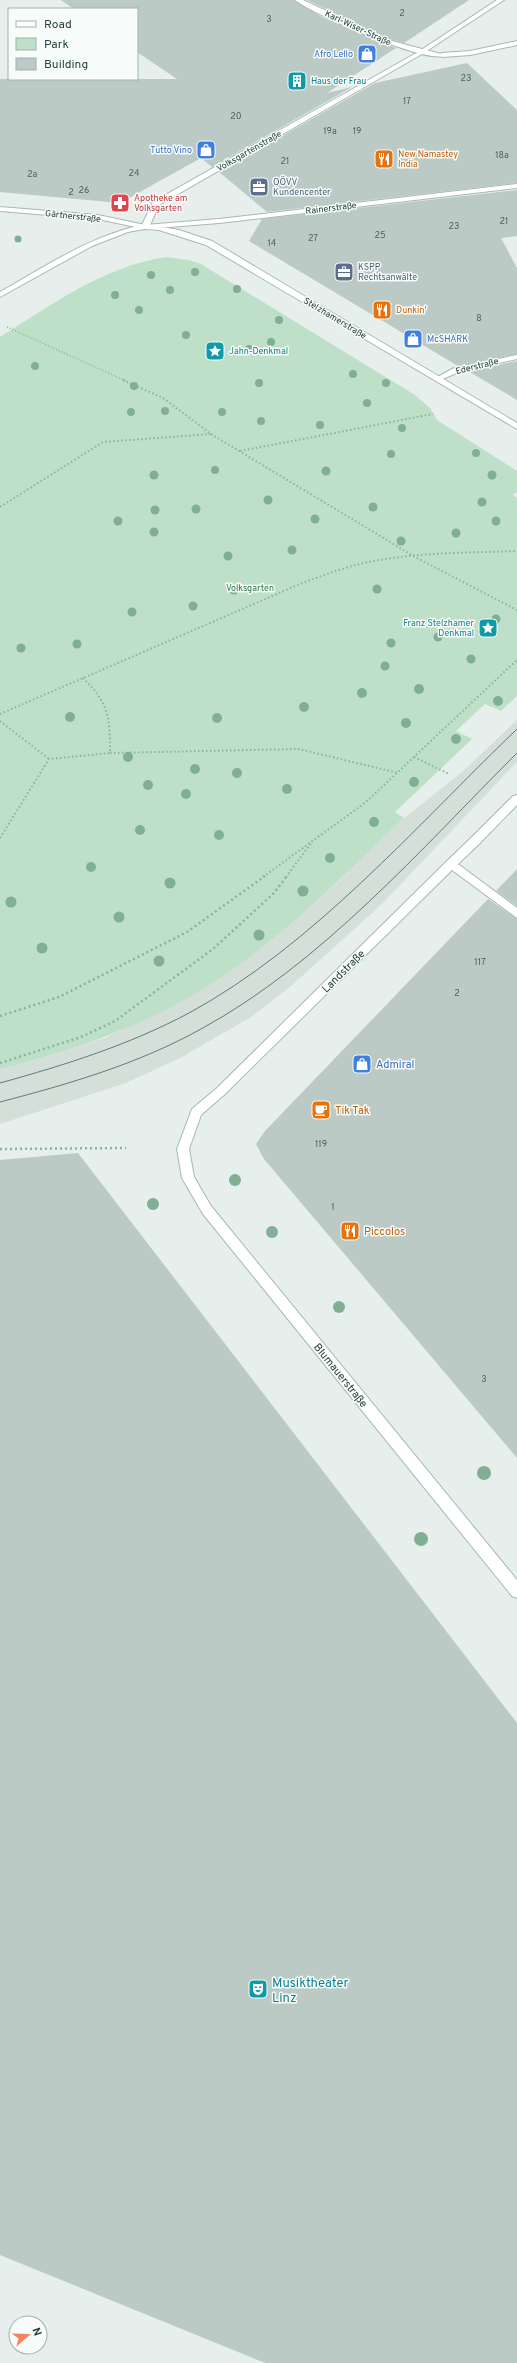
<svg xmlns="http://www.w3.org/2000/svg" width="517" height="2363" viewBox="0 0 517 2363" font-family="Overpass,sans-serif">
<rect width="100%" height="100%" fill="#e6efeb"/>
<path fill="#d4dfda" d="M517,720V762L381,905L291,986L251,1017L182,1057L126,1083L0,1124V1069L38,1059L105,1038L162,1011L221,978L274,938L336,884L404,818L461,773Z"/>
<path fill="#bfe0c8" d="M167,257L188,260L201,264L415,395L430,408L437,420L517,471V492L513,495L517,498V696L501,711L485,704L456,731L472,739L395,812L404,818C346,874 289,931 222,977C156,1022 77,1050 0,1069V337C51,305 106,265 167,257Z"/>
<path fill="#bbcac4" d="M61,0H294L322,17L396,48L327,93L352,87L212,167L201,158L120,203L0,192V79H177L137,52V9H74Z
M307,0H469L404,43L389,39Z
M467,63L517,110V183L267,212L219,172L375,83Z
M517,190V236L501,238L517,268V354L458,366L249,241L262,219Z
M517,361V400L468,371Z
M517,869V906L496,891Z
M488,899L517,919V1458L264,1159L256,1144L265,1131Z
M78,1153L517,1723V2363H265L0,2255V1160Z"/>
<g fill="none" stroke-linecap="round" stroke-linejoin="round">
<g stroke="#a8b8b2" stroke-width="2">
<path id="pedestrian" d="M517,795V805L479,844H471L470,841L471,838L513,796Z"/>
</g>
<g stroke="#a8b8b2" stroke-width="2">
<path id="minor" d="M295,0H303L388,40L445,55C431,66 310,13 295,0Z
M517,184V188L219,223L145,229L98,219L0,211V207L98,215L145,225L219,219Z
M517,355V359L459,372L438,381L434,379L454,368Z
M475,837L479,838L480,841L479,844L458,864L517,908V918L452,870L225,1094L201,1115L189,1149L194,1177L211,1206L517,1580V1598L512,1596L203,1214L182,1178L177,1149L192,1109L217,1088L447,861L471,838Z"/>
</g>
<g stroke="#a8b8b2" stroke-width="2">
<path id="tertiary" d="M497,0H504L422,54L159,205L150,225L179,230L212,241L517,423V429L206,245L159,230L144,229L128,232L92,246L0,297V292C46,266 90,236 142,225L153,202L418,52Z
M517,41V45L470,55L442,57L439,55L442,53L470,51Z"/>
</g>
<path stroke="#86b3a5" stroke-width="1.5" stroke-dasharray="1 2" stroke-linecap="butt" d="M7,327L126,381"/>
<path stroke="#86b3a5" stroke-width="2" stroke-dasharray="1.5 2.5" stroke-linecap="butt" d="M123,380L163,398L211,434L415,557L517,610
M240,451L433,414
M0,507L103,442L211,434
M0,714L300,584C321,576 342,568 364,563C414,552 466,553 517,551
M0,721L49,759
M110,753L299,749L398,773
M414,757L449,774
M0,838L49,759L110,753C110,718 109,703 83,678
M263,877L366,802L517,660
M286,877L312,842"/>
<path stroke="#86b3a5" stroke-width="2.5" stroke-dasharray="2 3" stroke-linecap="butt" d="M0,1016L59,997L187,932L265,876
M0,1063L81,1037L115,1021L213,949L274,893L287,876
M0,1149L126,1148"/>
<use href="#pedestrian" fill="#fff" fill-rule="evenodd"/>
<use href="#minor" fill="#fff" fill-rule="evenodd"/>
<use href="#tertiary" fill="#fff" fill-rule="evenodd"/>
<path stroke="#5f7d75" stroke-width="1" d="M0,1083C65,1065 129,1045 189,1013C314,945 415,827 517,729
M0,1102C69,1084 138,1064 201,1029C322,963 420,850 517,753"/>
</g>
<g fill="#80af93">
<circle cx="18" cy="239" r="3.5"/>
<circle cx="195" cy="272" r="4"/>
<circle cx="151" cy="275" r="4"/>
<circle cx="237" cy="289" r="4"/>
<circle cx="170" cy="290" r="4"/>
<circle cx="115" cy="295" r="4"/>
<circle cx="139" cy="310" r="4"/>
<circle cx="279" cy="320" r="4"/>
<circle cx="186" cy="335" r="4"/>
<circle cx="271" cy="342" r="4"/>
<circle cx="249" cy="349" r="4"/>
<circle cx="35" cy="366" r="4"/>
<circle cx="353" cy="374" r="4"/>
<circle cx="259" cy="383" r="4"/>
<circle cx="386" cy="383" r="4"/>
<circle cx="134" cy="386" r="4"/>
<circle cx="367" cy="403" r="4"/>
<circle cx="165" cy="411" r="4"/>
<circle cx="131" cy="412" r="4"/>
<circle cx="222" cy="412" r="4"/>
<circle cx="261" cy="421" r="4"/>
<circle cx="320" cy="425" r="4"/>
<circle cx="402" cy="428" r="4"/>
<circle cx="476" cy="453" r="4"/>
<circle cx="391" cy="454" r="4"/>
<circle cx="215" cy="470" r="4"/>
<circle cx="326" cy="471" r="4.5"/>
<circle cx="154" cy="475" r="4.5"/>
<circle cx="492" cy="475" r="4.5"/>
<circle cx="268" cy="500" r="4.5"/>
<circle cx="482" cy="502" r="4.5"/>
<circle cx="373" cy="507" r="4.5"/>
<circle cx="196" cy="509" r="4.5"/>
<circle cx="155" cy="510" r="4.5"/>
<circle cx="315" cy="519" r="4.5"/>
<circle cx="118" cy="521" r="4.5"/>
<circle cx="496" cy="521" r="4.5"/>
<circle cx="154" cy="532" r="4.5"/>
<circle cx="456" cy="533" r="4.5"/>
<circle cx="401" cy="541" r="4.5"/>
<circle cx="292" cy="550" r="4.5"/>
<circle cx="228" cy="556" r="4.5"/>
<circle cx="377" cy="589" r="4.5"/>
<circle cx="234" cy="590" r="4.5"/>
<circle cx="193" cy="606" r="4.5"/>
<circle cx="132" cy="612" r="4.5"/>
<circle cx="496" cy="619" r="4.5"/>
<circle cx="438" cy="637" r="4.5"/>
<circle cx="391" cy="643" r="4.5"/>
<circle cx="77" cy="644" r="4.5"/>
<circle cx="21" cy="648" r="4.5"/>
<circle cx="471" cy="659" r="4.5"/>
<circle cx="385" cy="666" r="4.5"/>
<circle cx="419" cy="689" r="5"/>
<circle cx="362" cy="693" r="5"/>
<circle cx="498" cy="701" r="5"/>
<circle cx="304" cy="707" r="5"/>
<circle cx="70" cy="717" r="5"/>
<circle cx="217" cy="718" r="5"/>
<circle cx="406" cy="723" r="5"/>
<circle cx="456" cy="739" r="5"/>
<circle cx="128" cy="757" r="5"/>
<circle cx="195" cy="769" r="5"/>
<circle cx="237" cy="773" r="5"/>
<circle cx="414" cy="782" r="5"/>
<circle cx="148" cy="785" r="5"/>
<circle cx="287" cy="789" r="5"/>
<circle cx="186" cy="794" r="5"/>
<circle cx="374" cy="822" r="5"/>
<circle cx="140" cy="830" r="5"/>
<circle cx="219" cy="835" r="5"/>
<circle cx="330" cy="858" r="5"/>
<circle cx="91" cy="867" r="5"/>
<circle cx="170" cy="883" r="5.5"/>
<circle cx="303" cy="891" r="5.5"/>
<circle cx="11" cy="902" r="5.5"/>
<circle cx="119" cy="917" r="5.5"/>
<circle cx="259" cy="935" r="5.5"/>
<circle cx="42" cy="948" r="5.5"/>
<circle cx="159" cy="961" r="5.5"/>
<circle cx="235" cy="1180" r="6"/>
<circle cx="153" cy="1204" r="6"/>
<circle cx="272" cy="1232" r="6"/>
<circle cx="339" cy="1307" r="6"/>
<circle cx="484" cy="1473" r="7"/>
<circle cx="421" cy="1539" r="7"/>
</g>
<defs>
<g id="shop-square" transform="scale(1)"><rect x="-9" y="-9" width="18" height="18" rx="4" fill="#3f7fe0" stroke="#f7fbf9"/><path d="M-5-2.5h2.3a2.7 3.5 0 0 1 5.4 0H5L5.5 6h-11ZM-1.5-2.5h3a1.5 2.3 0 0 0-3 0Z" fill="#fff"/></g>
<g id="building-square" transform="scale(1)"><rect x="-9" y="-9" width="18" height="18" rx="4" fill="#0f9aa8" stroke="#f7fbf9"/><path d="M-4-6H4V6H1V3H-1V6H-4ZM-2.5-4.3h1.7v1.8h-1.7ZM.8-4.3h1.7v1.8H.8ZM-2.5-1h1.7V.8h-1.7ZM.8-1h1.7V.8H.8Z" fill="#fff"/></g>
<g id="restaurant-square" transform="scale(1)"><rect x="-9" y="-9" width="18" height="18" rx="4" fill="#e8710a" stroke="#f7fbf9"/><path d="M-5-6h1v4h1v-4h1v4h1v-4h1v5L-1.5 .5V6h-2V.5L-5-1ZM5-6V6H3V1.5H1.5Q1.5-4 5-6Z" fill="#fff"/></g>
<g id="office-square" transform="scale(1)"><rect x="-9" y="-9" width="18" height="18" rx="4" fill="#5c6f8a" stroke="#f7fbf9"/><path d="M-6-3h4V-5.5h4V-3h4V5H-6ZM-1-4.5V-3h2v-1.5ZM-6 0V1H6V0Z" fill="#fff"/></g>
<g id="pharmacy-square" transform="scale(1)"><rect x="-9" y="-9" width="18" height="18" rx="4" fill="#e0444e" stroke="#f7fbf9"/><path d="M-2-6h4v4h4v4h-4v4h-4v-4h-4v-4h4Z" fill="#fff"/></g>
<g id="sight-square" transform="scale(1)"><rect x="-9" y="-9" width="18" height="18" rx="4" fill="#0f9aa8" stroke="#f7fbf9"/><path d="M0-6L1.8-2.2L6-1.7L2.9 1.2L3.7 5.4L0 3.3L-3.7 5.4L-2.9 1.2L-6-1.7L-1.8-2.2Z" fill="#fff"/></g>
<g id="cafe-square" transform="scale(1)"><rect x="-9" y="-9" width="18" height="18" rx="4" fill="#e8710a" stroke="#f7fbf9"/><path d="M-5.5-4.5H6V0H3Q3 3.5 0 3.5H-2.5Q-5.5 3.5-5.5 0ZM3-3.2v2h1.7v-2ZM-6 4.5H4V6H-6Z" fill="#fff"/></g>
<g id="theatre-square" transform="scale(1)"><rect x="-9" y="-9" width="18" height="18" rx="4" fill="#0f9aa8" stroke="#f7fbf9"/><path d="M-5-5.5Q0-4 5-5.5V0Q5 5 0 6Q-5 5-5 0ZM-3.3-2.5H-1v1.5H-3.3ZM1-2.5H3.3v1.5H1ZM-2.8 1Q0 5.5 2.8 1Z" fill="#fff"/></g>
</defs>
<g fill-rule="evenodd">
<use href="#shop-square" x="367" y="54"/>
<use href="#building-square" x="297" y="81"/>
<use href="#shop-square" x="206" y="150"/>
<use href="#restaurant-square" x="384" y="159"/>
<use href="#office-square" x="259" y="187"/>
<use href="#pharmacy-square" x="120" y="203"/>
<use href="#office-square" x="344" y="272"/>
<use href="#restaurant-square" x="382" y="310"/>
<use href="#shop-square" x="413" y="339"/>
<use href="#sight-square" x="215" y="351"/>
<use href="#sight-square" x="488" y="628"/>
<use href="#shop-square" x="362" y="1064"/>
<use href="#cafe-square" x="321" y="1110"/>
<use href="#restaurant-square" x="350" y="1231"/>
<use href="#theatre-square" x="258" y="1989"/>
</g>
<g text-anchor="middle" stroke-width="3" stroke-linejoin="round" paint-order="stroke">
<g font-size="9" fill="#4a645c">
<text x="402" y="16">2</text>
<text x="269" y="22">3</text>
<text x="466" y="81">23</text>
<text x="407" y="104">17</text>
<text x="236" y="119">20</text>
<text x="330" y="134">19a</text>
<text x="357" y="134">19</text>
<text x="502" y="158">18a</text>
<text x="285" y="164">21</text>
<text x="134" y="176">24</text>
<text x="32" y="177">2a</text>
<text x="84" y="193">26</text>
<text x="71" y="195">2</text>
<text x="504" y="224">21</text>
<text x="454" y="229">23</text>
<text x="380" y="238">25</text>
<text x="313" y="241">27</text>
<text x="272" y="246">14</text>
<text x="479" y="321">8</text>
<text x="480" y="965">117</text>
<text x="457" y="996">2</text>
<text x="321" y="1147">119</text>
<text x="333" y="1210">1</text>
<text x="484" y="1382">3</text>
</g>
<g font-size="9" fill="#24423a" stroke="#f7fbf9">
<text transform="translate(358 28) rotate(25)" y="3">Karl-Wiser-Straße</text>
<text transform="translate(249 151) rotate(-30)" y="3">Volksgartenstraße</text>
<text transform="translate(331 208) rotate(-7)" y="3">Rainerstraße</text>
<text transform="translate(73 216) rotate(6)" y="3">Gärtnerstraße</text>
<text transform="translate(335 318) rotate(31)" y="3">Stelzhamerstraße</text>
<text transform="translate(477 366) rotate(-14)" y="3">Ederstraße</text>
</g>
<g font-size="9" fill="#366cbe" stroke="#f7fbf9" text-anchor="end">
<text x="353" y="57">Afro Lello</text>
<text x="192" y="153">Tutto Vino</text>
<text x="427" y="342" text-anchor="start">McSHARK</text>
</g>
<g font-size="9" fill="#0d838f" stroke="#f7fbf9" text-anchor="start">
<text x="311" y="84">Haus der Frau</text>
<text x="229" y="354">Jahn-Denkmal</text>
<text x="474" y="626" text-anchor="end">Franz Stelzhamer<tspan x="474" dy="10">Denkmal</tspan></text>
</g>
<g font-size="9" fill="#c56008" stroke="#f7fbf9" text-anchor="start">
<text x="398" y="157">New Namastey<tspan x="398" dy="10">India</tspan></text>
<text x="396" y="313">Dunkin'</text>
</g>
<g font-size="9" fill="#4e5e75" stroke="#f7fbf9" text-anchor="start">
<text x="273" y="185">OÖVV<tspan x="273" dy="10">Kundencenter</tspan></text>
<text x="358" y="270">KSPP<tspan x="358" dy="10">Rechtsanwälte</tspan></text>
</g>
<g font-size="9" fill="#be3a42" stroke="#f7fbf9" text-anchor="start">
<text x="134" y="201">Apotheke am<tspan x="134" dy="10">Volksgarten</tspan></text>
</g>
<g font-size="9" fill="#2d7a4b" stroke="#f7fbf9">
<text x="250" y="591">Volksgarten</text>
</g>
<g font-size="11" fill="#24423a" stroke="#f7fbf9">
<text transform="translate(343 971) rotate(-45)" y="4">Landstraße</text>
<text transform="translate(341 1375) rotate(51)" y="4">Blumauerstraße</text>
</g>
<g font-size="11" fill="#366cbe" stroke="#f7fbf9" text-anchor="start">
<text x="376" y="1068">Admiral</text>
</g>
<g font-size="11" fill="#c56008" stroke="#f7fbf9" text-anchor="start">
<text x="335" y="1114">Tik Tak</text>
<text x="364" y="1235">Piccolos</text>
</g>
<g font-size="13" fill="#0d838f" stroke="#f7fbf9" text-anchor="start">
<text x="272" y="1987">Musiktheater<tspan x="272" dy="15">Linz</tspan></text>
</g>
</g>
<rect x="8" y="8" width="130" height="72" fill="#f7fbf9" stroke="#a3b1ad"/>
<rect x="16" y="21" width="20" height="6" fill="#ffffff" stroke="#a3b1ad"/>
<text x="44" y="28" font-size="12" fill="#24423a">Road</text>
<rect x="16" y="38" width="20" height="12" fill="#bfe0c8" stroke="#a3b1ad"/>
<text x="44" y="48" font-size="12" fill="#24423a">Park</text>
<rect x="16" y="58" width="20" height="12" fill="#bbcac4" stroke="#a3b1ad"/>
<text x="44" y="68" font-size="12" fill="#24423a">Building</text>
<g transform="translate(28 2335) rotate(70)"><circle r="19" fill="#f7fbf9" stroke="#a3b1ad"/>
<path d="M0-3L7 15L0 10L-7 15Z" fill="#f4845f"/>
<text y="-6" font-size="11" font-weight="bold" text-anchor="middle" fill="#24423a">N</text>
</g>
</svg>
